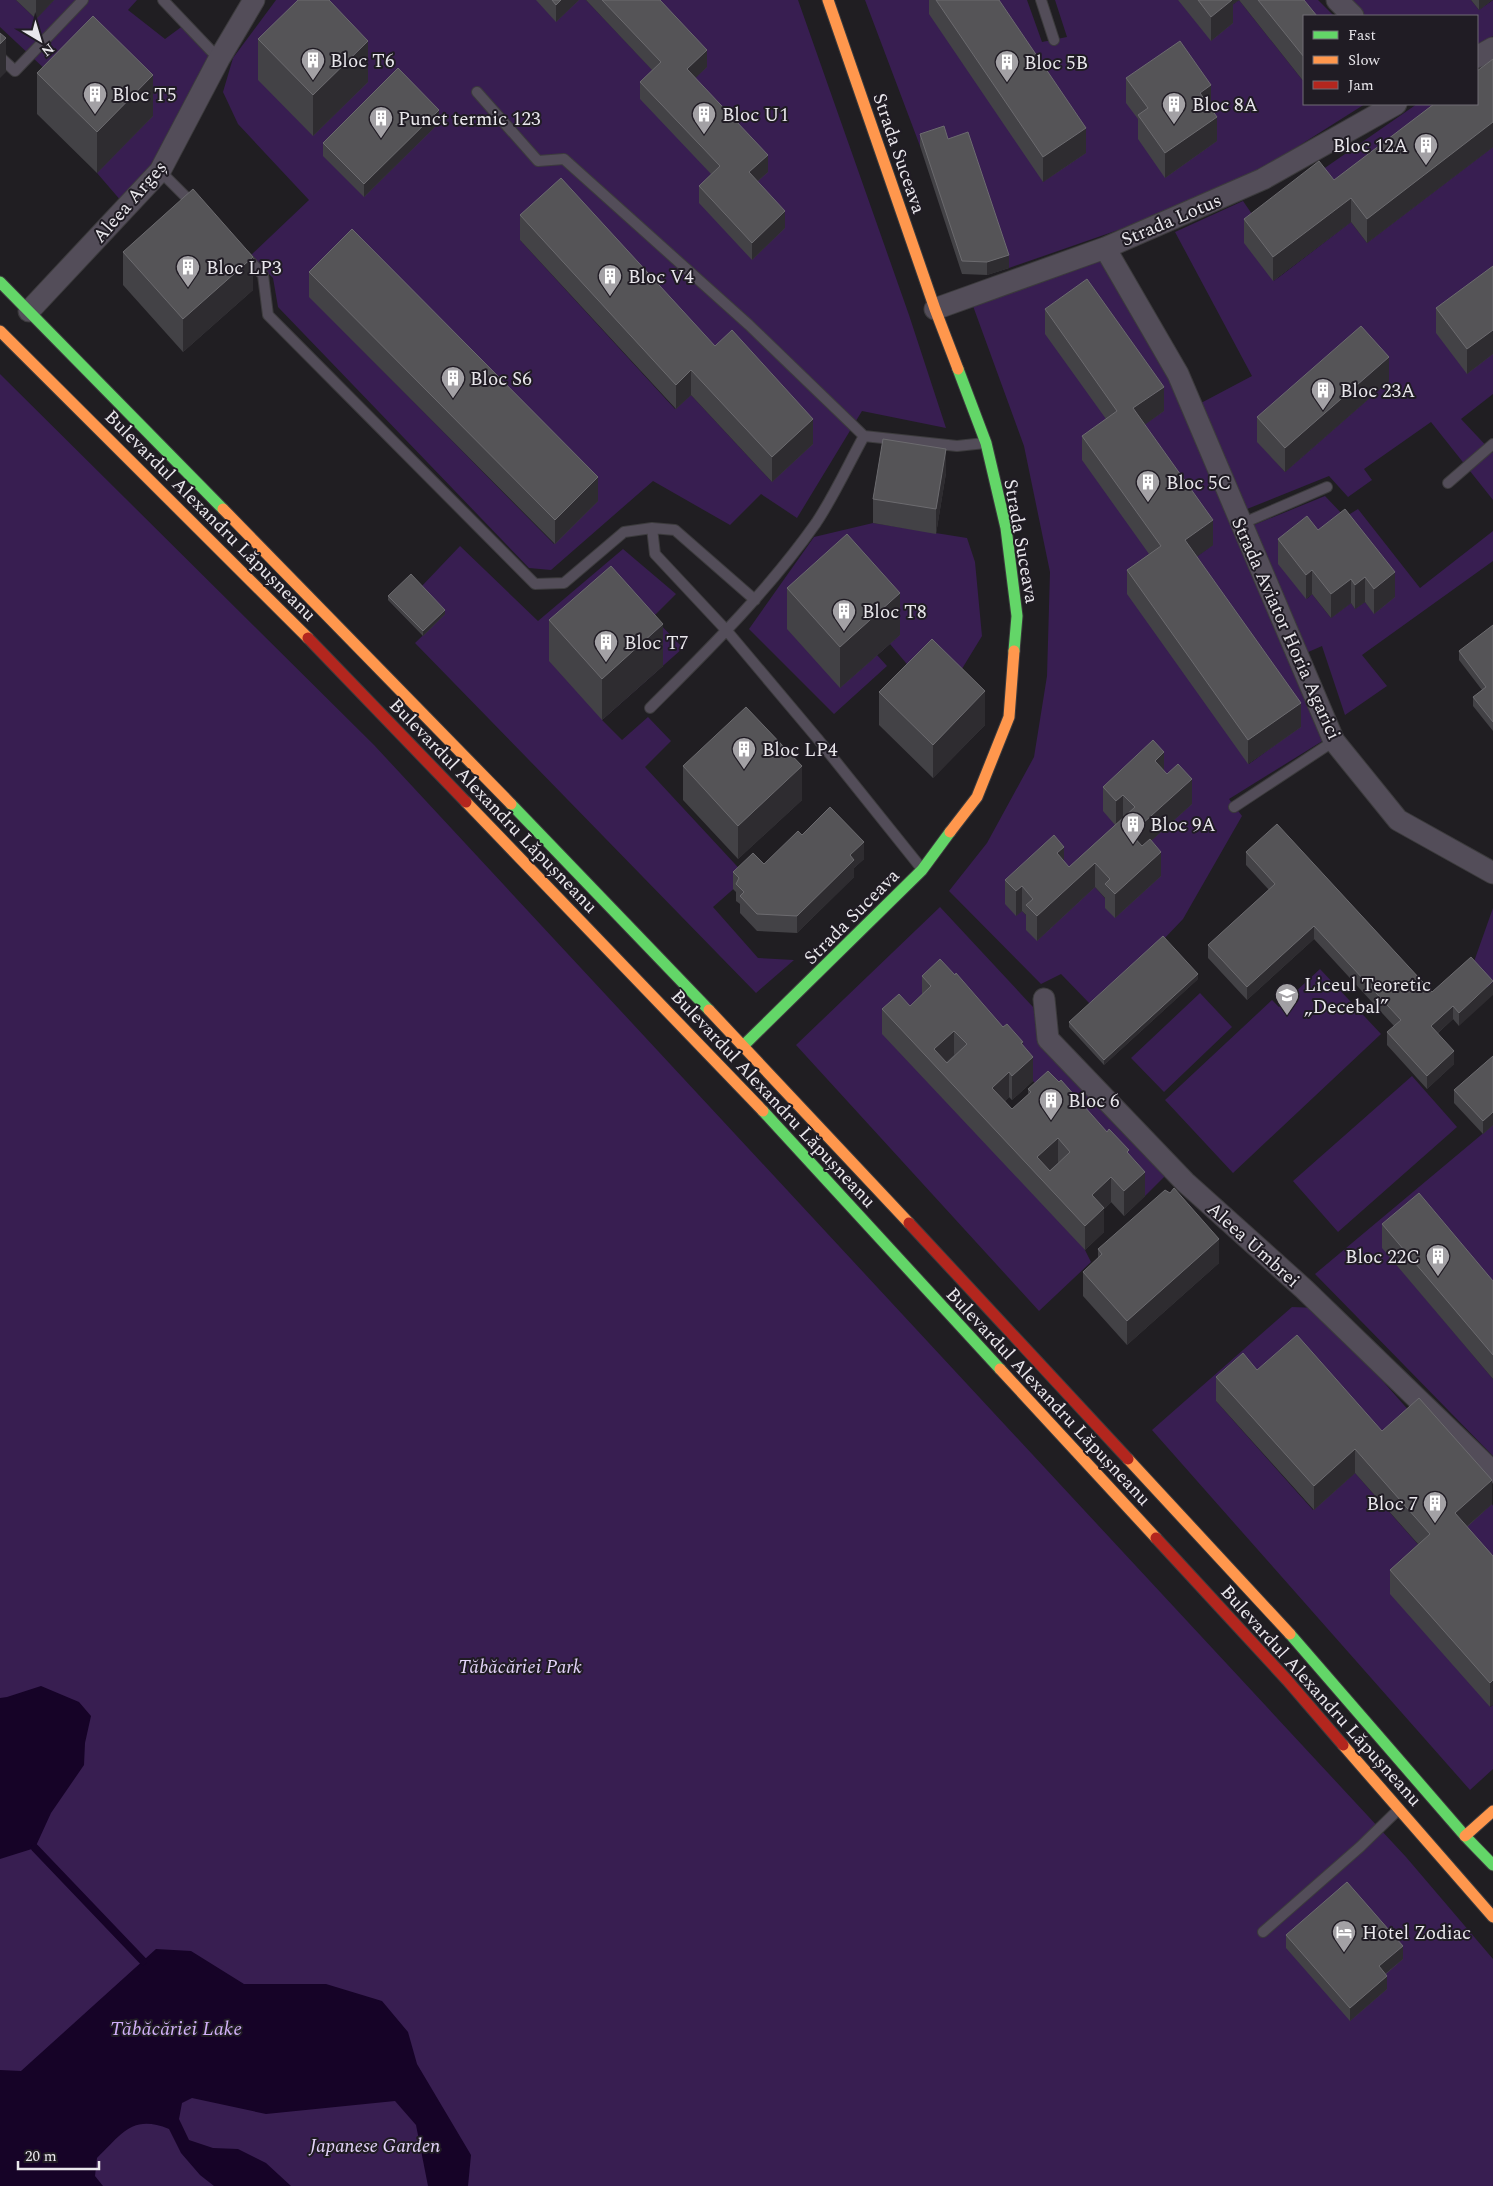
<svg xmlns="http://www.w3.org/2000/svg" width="1493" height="2186" viewBox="0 0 1493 2186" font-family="Spectral,serif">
<rect width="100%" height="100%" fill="#201e22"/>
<path fill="#381e51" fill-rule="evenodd" d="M0,0H16L36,19L54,0H137L128,10L165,39L184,25L211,51L152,168L122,202L97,173L152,116L64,87L0,27Z
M276,0H586L661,79L720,183L752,260L687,86L706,67L644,0H798L909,315L946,428L862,411L797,518L761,494L730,525L653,481L551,570L529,568L278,307L273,278L250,256L309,200L238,124L223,92L233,58ZM520,240L731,355L772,482L691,395L675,409ZM309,296L598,501L554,544Z
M865,0H948L1043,182L1086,152L982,0H1027L1042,42L1067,37L1055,0H1178L1224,11L1239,0L1304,82V104H1365L1254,174L1121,229L1009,268L969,145L920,146Z
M1285,0H1318L1334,16H1304Z
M1345,0H1471L1479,10L1493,0V36L1477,46V16H1361Z
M1417,104H1466L1274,281L1351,222L1367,243L1493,147V394L1461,419L1493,453V500L1431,422L1364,469L1372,480L1348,497L1329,476L1247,509L1201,403L1252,376L1175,232L1243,201L1254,217ZM1389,381L1285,472L1258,442V441Z
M1103,259L1173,381L1324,740L1229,799L1242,816L1183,919L1163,940L1092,1006L1061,974L1041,984L949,891L987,843L1034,757L1047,676L1050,572L1024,446L973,306ZM1163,411L1133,433L1213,545L1185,565L1300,727L1249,764L1161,570L1117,435ZM1191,804L1131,859L1110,904L1095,887L1033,923L1022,911L1016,916L1057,878L1135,832Z
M0,374L374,745L1406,1857L1493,1959V2186H0Z
M1325,496L1345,517L1358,509L1420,588L1493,531V561L1362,655L1387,686L1345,715L1322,646L1306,653L1249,527ZM1345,533L1374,613L1365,602L1355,609L1351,603L1331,618L1312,594L1307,599Z
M873,523L967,538L975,562L982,636L949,690L922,682L890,644L900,635L840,688L877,655L887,666L834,714L749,629L814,537Z
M460,546L538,621L623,549L676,594L653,617L683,648L602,720L622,740L648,717L671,741L645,767L747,877L713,907L758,958L794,960L756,993L415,643L445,614L420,588Z
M940,907L1033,1007L1042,1048L1166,1175L1145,1196L1033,1081L910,1030L1085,1250L1091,1262L1039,1311L796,1045Z
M1493,908V994L1471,970Z
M1320,969L1381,1034L1233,1173L1165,1100L1272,1000L1279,1007Z
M1200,993L1232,1027L1164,1092L1131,1058Z
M1412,1076L1457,1127L1338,1232L1293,1181Z
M1493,1125V1305L1383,1248L1493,1379V1456L1315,1274Z
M1292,1307L1318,1308L1419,1422L1382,1455L1216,1401L1313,1510L1355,1473L1430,1558L1490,1707L1493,1705V1769L1470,1790L1152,1430Z
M1492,1504L1493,1506V1580L1455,1537Z"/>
<path fill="#160327" d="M41,1686L79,1702L91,1716L85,1743L84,1765L51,1813L35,1848L0,1859V1698L7,1697Z
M156,1949L191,1951L244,1984H326L382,2001L408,2032L417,2064L471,2155L468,2186H428L416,2125L395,2101L266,2114L192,2098L182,2103L179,2119L189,2140L213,2148L238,2149L266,2163L291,2186H214L200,2175L181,2153L169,2129C132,2114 122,2134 97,2158L95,2176L103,2186H0V2070L21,2071Z"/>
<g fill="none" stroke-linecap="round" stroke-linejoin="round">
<path stroke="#160327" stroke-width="8" d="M35,1848L143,1961"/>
<g stroke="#3c3b3d" stroke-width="12">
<path id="lane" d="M163,0L219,59
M1041,0L1054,40
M0,57L15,71L83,0
M477,92L538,161L564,159L749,325L864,436
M160,171L195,206
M244,255L263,275L268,315L535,584L564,583L624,532L652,528L675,530L755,600
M1448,483L1493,444
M1241,524L1327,487
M652,528L655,554L727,631L817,738L922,869
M650,708C708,650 768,591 816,523C834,496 848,465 864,436L957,446L985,443
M1234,807L1334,741
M1263,1932L1360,1847L1399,1809"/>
</g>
<g stroke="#3c3b3d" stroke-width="23">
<path id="street" d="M1337,0L1353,16
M1477,57L1493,48
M1105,248L1178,374L1334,741L1398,820L1493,873
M935,309L1105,248L1263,179L1396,104
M29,311L160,171L219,59L254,0
M1044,999L1048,1039L1185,1182L1304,1289L1493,1472"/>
</g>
<g stroke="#3c3b3d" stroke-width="13">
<path id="fast" d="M0,282L223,509
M958,369L986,443L1006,528L1017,616L1014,651
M511,804L709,1010
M743,1046L922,870L950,832
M763,1111L1000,1369
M1290,1634L1465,1836L1493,1865"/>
</g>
<g stroke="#3c3b3d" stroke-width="13">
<path id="slow" d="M828,0L935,309L958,369
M0,331L308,638
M223,509L511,804
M466,802L763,1111
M950,832L977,797L1009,717L1014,651
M709,1010L909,1223
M1000,1369L1156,1538
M1128,1459L1290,1634
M1343,1745L1493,1917
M1465,1836L1493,1811"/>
</g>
<g stroke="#3c3b3d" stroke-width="13">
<path id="jam" d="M308,638L466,802
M909,1223L1128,1459
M1156,1538L1287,1680L1343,1745"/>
</g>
<use href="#lane" stroke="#534d59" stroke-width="10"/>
<use href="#street" stroke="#534d59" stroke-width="21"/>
<use href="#fast" stroke="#63d668" stroke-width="11"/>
<use href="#slow" stroke="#ff974d" stroke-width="11"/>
<use href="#jam" stroke="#b3261e" stroke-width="11"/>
</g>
<path fill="#434246" d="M16,0H54L36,19Z
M536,0H579L556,22Z
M586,0H660L707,67L695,78L768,172L757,182L785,228L752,260L699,203V186L711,174L640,99V82L652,70Z
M929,0H999L1086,153L1043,182L929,14Z
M1178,0H1304V82L1239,0L1233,4V23L1211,41Z
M1471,0H1492L1479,10Z
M258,39L368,82L313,136L258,80Z
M1493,59V147L1367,243L1351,222L1273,281L1244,243V219L1334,180Z
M37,73L153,116L97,173L37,114Z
M1126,78L1211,109L1217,141L1165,178L1138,139V119L1126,103Z
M439,123L364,197L323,156V143Z
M920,134L948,139L1009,268L987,275L962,274L920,146Z
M520,215L715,346L813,444L772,482L691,395L676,409L520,240Z
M123,252L253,290L183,352L123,285Z
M1493,266V354L1467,374L1436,333V308Z
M309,272L598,501L555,544L309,297Z
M1045,309L1164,411L1144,425L1213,545L1197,556L1301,727L1248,764L1127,594V570L1149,554L1082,460V436L1106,419L1045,334Z
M1389,381L1285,472L1257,442V417Z
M946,473L936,534L873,523V499Z
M1318,530L1395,597L1374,614L1365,602L1355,609L1351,603L1331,618L1312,594L1306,599L1278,564V539Z
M787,588L900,635L840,688L787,629Z
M388,596L445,614L423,636L388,600Z
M549,620L663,666L602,720L549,661Z
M1493,625V731L1473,706V697L1482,690L1459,660V651Z
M879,692L985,725L933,778L879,725Z
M683,766L802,800L738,859L683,800Z
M1164,771L1192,804L1151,841L1161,876L1115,918L1105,908V898L1095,887L1037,941L1026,930V915L1022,911L1016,916L1005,904V880L1064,861L1069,867L1115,825L1103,811V787Z
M802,835L864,859L854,868V877L797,933L757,931L740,913V904L736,901V892L733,889V872L764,864Z
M1246,852L1432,992L1471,957L1459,1026L1453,1019L1438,1033L1454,1064L1427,1089L1387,1045V1032L1394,1026L1314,939L1247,1000L1208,958V945L1269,890L1246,865Z
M922,976L1003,1027L1023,1045L1033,1081L1012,1100L1009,1097L1005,1101L1012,1109L1028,1094V1089L1107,1132L1129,1155L1145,1196L1124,1216L1111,1202L1104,1209V1232L1085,1250L882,1034V1009L910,1006L922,994Z
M1198,979L1104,1065L1069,1027V1022Z
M1493,1056V1125L1483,1134L1454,1103V1090Z
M1170,1193L1219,1263L1127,1345L1083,1296V1272L1098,1258V1249Z
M1382,1224L1493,1281V1379L1382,1248Z
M1257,1370L1382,1431L1492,1504L1467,1527L1493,1556L1490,1707L1390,1594V1570L1418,1544L1355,1473L1314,1510L1216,1401V1377Z
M1286,1935L1403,1959L1386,1974L1387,1989L1350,2021L1286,1948Z"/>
<path fill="#2e2c30" d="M36,0H54L36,19Z
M561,0H579L556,22V5Z
M1224,0H1239L1233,4V23L1211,41V17Z
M1479,0H1492L1479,10Z
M6,38V72L0,78V44Z
M368,41V82L313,136V95Z
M707,50V67L687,86V69Z
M153,75V116L97,173V132Z
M1211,85V109L1200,93Z
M439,110V123L364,197V184Z
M1217,117V141L1165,178V153Z
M1493,122V147L1367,243V219Z
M1086,128V153L1043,182V157Z
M768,155V172L749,189V172Z
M1351,198V222L1273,281V257Z
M785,211V228L752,260V243Z
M1009,255V268L987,275V262Z
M253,257V290L183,352V319Z
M1493,330V354L1467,374V349Z
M1389,357V381L1285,472V448Z
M691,370V395L676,409V385Z
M1164,387V411L1133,433V408Z
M813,419V444L772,482V457Z
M946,449V473L936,534V509Z
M598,477V501L555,544V520Z
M1213,520V545L1185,565V540Z
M1312,570V594L1306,599V575Z
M1395,572V597L1374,614V589Z
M1365,577V602L1355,609V585Z
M1351,579V603L1331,618V594Z
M900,593V635L840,688V647Z
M445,610V614L423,636V631Z
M663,624V666L602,720V679Z
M985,691V725L933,778V745Z
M1301,703V727L1248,764V740Z
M1164,752V777L1155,761Z
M802,766V800L738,859V826Z
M1192,779V804L1131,859V834Z
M1123,795V819L1116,825V801Z
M864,842V859L854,868V877L797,933V916L850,855Z
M1064,847V871L1057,853Z
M1161,852V876L1115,918V894Z
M1095,863V887L1037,941V916Z
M1022,886V911L1016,916V891Z
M1314,926V939L1247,1000V987Z
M1198,974V979L1104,1065V1060Z
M1493,982V995L1459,1026V1013Z
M1453,1006V1019L1431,1039V1026Z
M954,1031V1055L938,1069L934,1049Z
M1023,1042V1066L1033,1057V1081L1012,1100V1076L1021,1043Z
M1454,1051V1064L1427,1089V1076Z
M1009,1072V1097L992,1112V1088Z
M1493,1112V1125L1483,1134V1121Z
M1058,1138V1163L1040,1178L1037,1157Z
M1145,1172V1196L1124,1216V1191Z
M1111,1177V1202L1104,1209V1232L1085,1250V1226L1092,1195Z
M1219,1239V1263L1127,1345V1321Z
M1355,1449V1473L1314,1510V1486Z
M1492,1480V1504L1455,1537V1513Z
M1493,1680V1705L1490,1707V1683Z
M1403,1946V1959L1379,1979V1966Z
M1387,1976V1989L1350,2021V2008Z"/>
<path fill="#555457" stroke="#6c6b6f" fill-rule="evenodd" d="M298,0H329L368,41L313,95L258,39Z
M552,0H561L556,5Z
M602,0H660L707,50L687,69L768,155L749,172L785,211L752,243L699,186L720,166L640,82L661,62Z
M936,0H999L1086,128L1043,157Z
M1198,0H1232L1211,17Z
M1258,0H1304L1317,16H1304V57Z
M93,16L153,75L97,132L37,73Z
M0,33L6,38L0,44Z
M1180,41L1211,85L1200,93L1217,117L1165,153L1138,115L1148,108L1126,78Z
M1493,59V122L1367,219L1351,198L1273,257L1244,219L1319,161L1334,180L1434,104H1477V71Z
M398,68L439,110L364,184L323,143Z
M944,126L948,139L968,132L1009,255L987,262L962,261L920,134Z
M561,178L715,346L732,330L813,419L772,457L691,370L676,385L520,215Z
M193,189L253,257L183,319L123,252Z
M352,229L598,477L555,520L309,272Z
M1493,266V330L1467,349L1436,308Z
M1087,279L1164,387L1133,408L1213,520L1185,540L1301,703L1248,740L1127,570L1161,546L1082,436L1117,411L1045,309Z
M1361,326L1389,357L1285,448L1257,417Z
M883,439L946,449L936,509L873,499Z
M1345,509L1395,572L1374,589L1365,577L1355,585L1351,579L1331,594L1312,570L1306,575L1278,539L1307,516L1318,530Z
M847,534L900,593L840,647L787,588Z
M611,566L663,624L602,679L549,620Z
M411,574L445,610L423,631L388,596Z
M1493,625V722L1473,697L1486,687L1459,651Z
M932,639L985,691L933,745L879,692Z
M746,707L802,766L738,826L683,766Z
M1153,740L1164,752L1155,761L1167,774L1178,764L1192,779L1131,834L1142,846L1150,839L1161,852L1115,894L1105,884L1110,879L1095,863L1037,916L1026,905L1033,899L1022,886L1016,891L1005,880L1054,835L1064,847L1057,853L1069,867L1135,807L1123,795L1116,801L1103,787Z
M830,807L864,842L850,855L854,860L797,916L757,914L740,896L744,892L736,884L739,878L733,872L753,853L764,864L798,831L802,835Z
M1277,824L1432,992L1471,957L1493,981L1459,1013L1453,1006L1431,1026L1454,1051L1427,1076L1387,1032L1401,1020L1314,926L1247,987L1208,945L1275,884L1246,852Z
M1163,936L1198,974L1104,1060L1069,1022Z
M940,959L955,975L956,973L1003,1027L1007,1024L1023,1042L1021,1043L1033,1057L1012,1076L1009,1072L992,1088L1012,1109L1031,1092L1028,1089L1048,1071L1059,1082L1061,1080L1107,1132L1109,1129L1129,1150L1127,1152L1145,1172L1124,1191L1111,1177L1092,1195L1104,1208L1085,1226L882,1009L899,994L910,1006L931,986L922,976ZM954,1031L967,1044L947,1063L934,1049ZM1058,1138L1070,1152L1050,1171L1037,1157Z
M1493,1056V1112L1483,1121L1454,1090Z
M1174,1188L1219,1239L1127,1321L1083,1272L1102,1254L1098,1249L1165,1190L1170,1193Z
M1419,1193L1493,1281V1355L1382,1224Z
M1297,1335L1382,1431L1419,1398L1492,1480L1455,1513L1493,1556V1680L1490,1683L1390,1570L1430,1534L1355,1449L1314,1486L1216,1377L1243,1353L1257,1370Z
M1347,1882L1403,1946L1379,1966L1387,1976L1350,2008L1286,1935Z"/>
<defs>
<g id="building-pin" transform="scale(1.25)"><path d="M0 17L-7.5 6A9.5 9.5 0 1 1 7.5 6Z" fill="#a3a1a5" stroke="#201c24"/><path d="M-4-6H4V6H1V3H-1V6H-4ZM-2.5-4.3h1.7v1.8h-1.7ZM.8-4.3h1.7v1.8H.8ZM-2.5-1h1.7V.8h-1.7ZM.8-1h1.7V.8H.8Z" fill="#fff"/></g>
<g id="school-pin" transform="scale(1.25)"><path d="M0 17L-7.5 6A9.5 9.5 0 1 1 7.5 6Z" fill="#a3a1a5" stroke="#201c24"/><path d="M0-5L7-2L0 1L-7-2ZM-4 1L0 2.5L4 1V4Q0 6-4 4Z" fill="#fff"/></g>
<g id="hotel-pin" transform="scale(1.25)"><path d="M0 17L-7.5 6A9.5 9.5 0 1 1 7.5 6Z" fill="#a3a1a5" stroke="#201c24"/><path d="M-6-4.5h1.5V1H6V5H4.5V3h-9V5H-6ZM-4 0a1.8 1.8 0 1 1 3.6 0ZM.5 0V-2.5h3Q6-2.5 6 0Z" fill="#fff"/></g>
</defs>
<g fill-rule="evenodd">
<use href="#building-pin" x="313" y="60"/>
<use href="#building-pin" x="1007" y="62"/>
<use href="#building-pin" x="95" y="94"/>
<use href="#building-pin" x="1174" y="104"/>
<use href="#building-pin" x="704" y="114"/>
<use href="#building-pin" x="381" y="118"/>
<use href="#building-pin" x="1426" y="145"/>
<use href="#building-pin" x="188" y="267"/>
<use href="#building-pin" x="610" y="276"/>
<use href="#building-pin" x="453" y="378"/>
<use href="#building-pin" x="1323" y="390"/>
<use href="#building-pin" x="1148" y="482"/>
<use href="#building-pin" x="844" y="611"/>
<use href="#building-pin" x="606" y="642"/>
<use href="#building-pin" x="744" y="749"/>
<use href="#building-pin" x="1133" y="824"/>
<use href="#school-pin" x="1287" y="995"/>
<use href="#building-pin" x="1051" y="1100"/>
<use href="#building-pin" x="1438" y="1256"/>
<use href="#building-pin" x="1435" y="1503"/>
<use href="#hotel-pin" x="1344" y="1932"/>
</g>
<g text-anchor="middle" stroke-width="4" stroke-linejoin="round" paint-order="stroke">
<g font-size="19" fill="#e9e7ec" stroke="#201c24" text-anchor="start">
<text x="330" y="67">Bloc T6</text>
<text x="1024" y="69">Bloc 5B</text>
<text x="112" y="101">Bloc T5</text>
<text x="1192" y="111">Bloc 8A</text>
<text x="722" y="121">Bloc U1</text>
<text x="398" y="125">Punct termic 123</text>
<text x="1408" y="152" text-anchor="end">Bloc 12A</text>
<text x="206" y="274">Bloc LP3</text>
<text x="628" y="283">Bloc V4</text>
<text x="470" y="385">Bloc S6</text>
<text x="1340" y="397">Bloc 23A</text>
<text x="1166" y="489">Bloc 5C</text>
<text x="862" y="618">Bloc T8</text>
<text x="624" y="649">Bloc T7</text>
<text x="762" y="756">Bloc LP4</text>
<text x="1150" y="831">Bloc 9A</text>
<text x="1304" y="991">Liceul Teoretic<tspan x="1304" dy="22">„Decebal”</tspan></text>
<text x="1068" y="1107">Bloc 6</text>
<text x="1420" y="1263" text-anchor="end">Bloc 22C</text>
<text x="1418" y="1510" text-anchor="end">Bloc 7</text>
<text x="1362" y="1939">Hotel Zodiac</text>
</g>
<g font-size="19" fill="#e9e7ec" stroke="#201c24">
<text transform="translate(900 153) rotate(71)" y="7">Strada Suceava</text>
<text transform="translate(129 201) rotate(-49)" y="7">Aleea Argeș</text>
<text transform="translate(1171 219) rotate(-23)" y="7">Strada Lotus</text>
<text transform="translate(211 515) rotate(45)" y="7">Bulevardul Alexandru Lăpușneanu</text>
<text transform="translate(1022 541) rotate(80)" y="7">Strada Suceava</text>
<text transform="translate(1287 628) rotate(66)" y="7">Strada Aviator Horia Agarici</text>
<text transform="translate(494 805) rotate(46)" y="7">Bulevardul Alexandru Lăpușneanu</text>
<text transform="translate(851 916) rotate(-45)" y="7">Strada Suceava</text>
<text transform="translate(774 1098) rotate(47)" y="7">Bulevardul Alexandru Lăpușneanu</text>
<text transform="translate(1254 1244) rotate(42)" y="7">Aleea Umbrei</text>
<text transform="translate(1049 1396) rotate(47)" y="7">Bulevardul Alexandru Lăpușneanu</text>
<text transform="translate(1322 1695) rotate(48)" y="7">Bulevardul Alexandru Lăpușneanu</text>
</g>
<g font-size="19" font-style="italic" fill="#e5d5fa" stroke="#201c24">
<text x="520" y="1673">Tăbăcăriei Park</text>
<text x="375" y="2152">Japanese Garden</text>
</g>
<g font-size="20" font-style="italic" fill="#d1b0f8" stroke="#201c24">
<text x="176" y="2035">Tăbăcăriei Lake</text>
</g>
</g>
<rect x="1303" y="15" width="175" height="90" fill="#201c24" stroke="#706d74"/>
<rect x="1313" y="31" width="25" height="8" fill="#63d668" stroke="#706d74"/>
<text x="1348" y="40" font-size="15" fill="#e9e7ec">Fast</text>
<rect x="1313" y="56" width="25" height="8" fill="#ff974d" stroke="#706d74"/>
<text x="1348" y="65" font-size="15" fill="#e9e7ec">Slow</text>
<rect x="1313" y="81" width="25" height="8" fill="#b3261e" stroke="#706d74"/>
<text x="1348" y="90" font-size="15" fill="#e9e7ec">Jam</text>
<g transform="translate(40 40) rotate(142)" stroke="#201c24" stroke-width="4" paint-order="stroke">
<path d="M0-4L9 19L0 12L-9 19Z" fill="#e9e7ec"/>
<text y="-8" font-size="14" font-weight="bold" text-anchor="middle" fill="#e9e7ec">N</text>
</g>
<path d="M18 2161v8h81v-8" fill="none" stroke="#e9e7ec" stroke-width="2.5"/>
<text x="25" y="2161" font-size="15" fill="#e9e7ec" stroke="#201c24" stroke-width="4" paint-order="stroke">20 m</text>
</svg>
